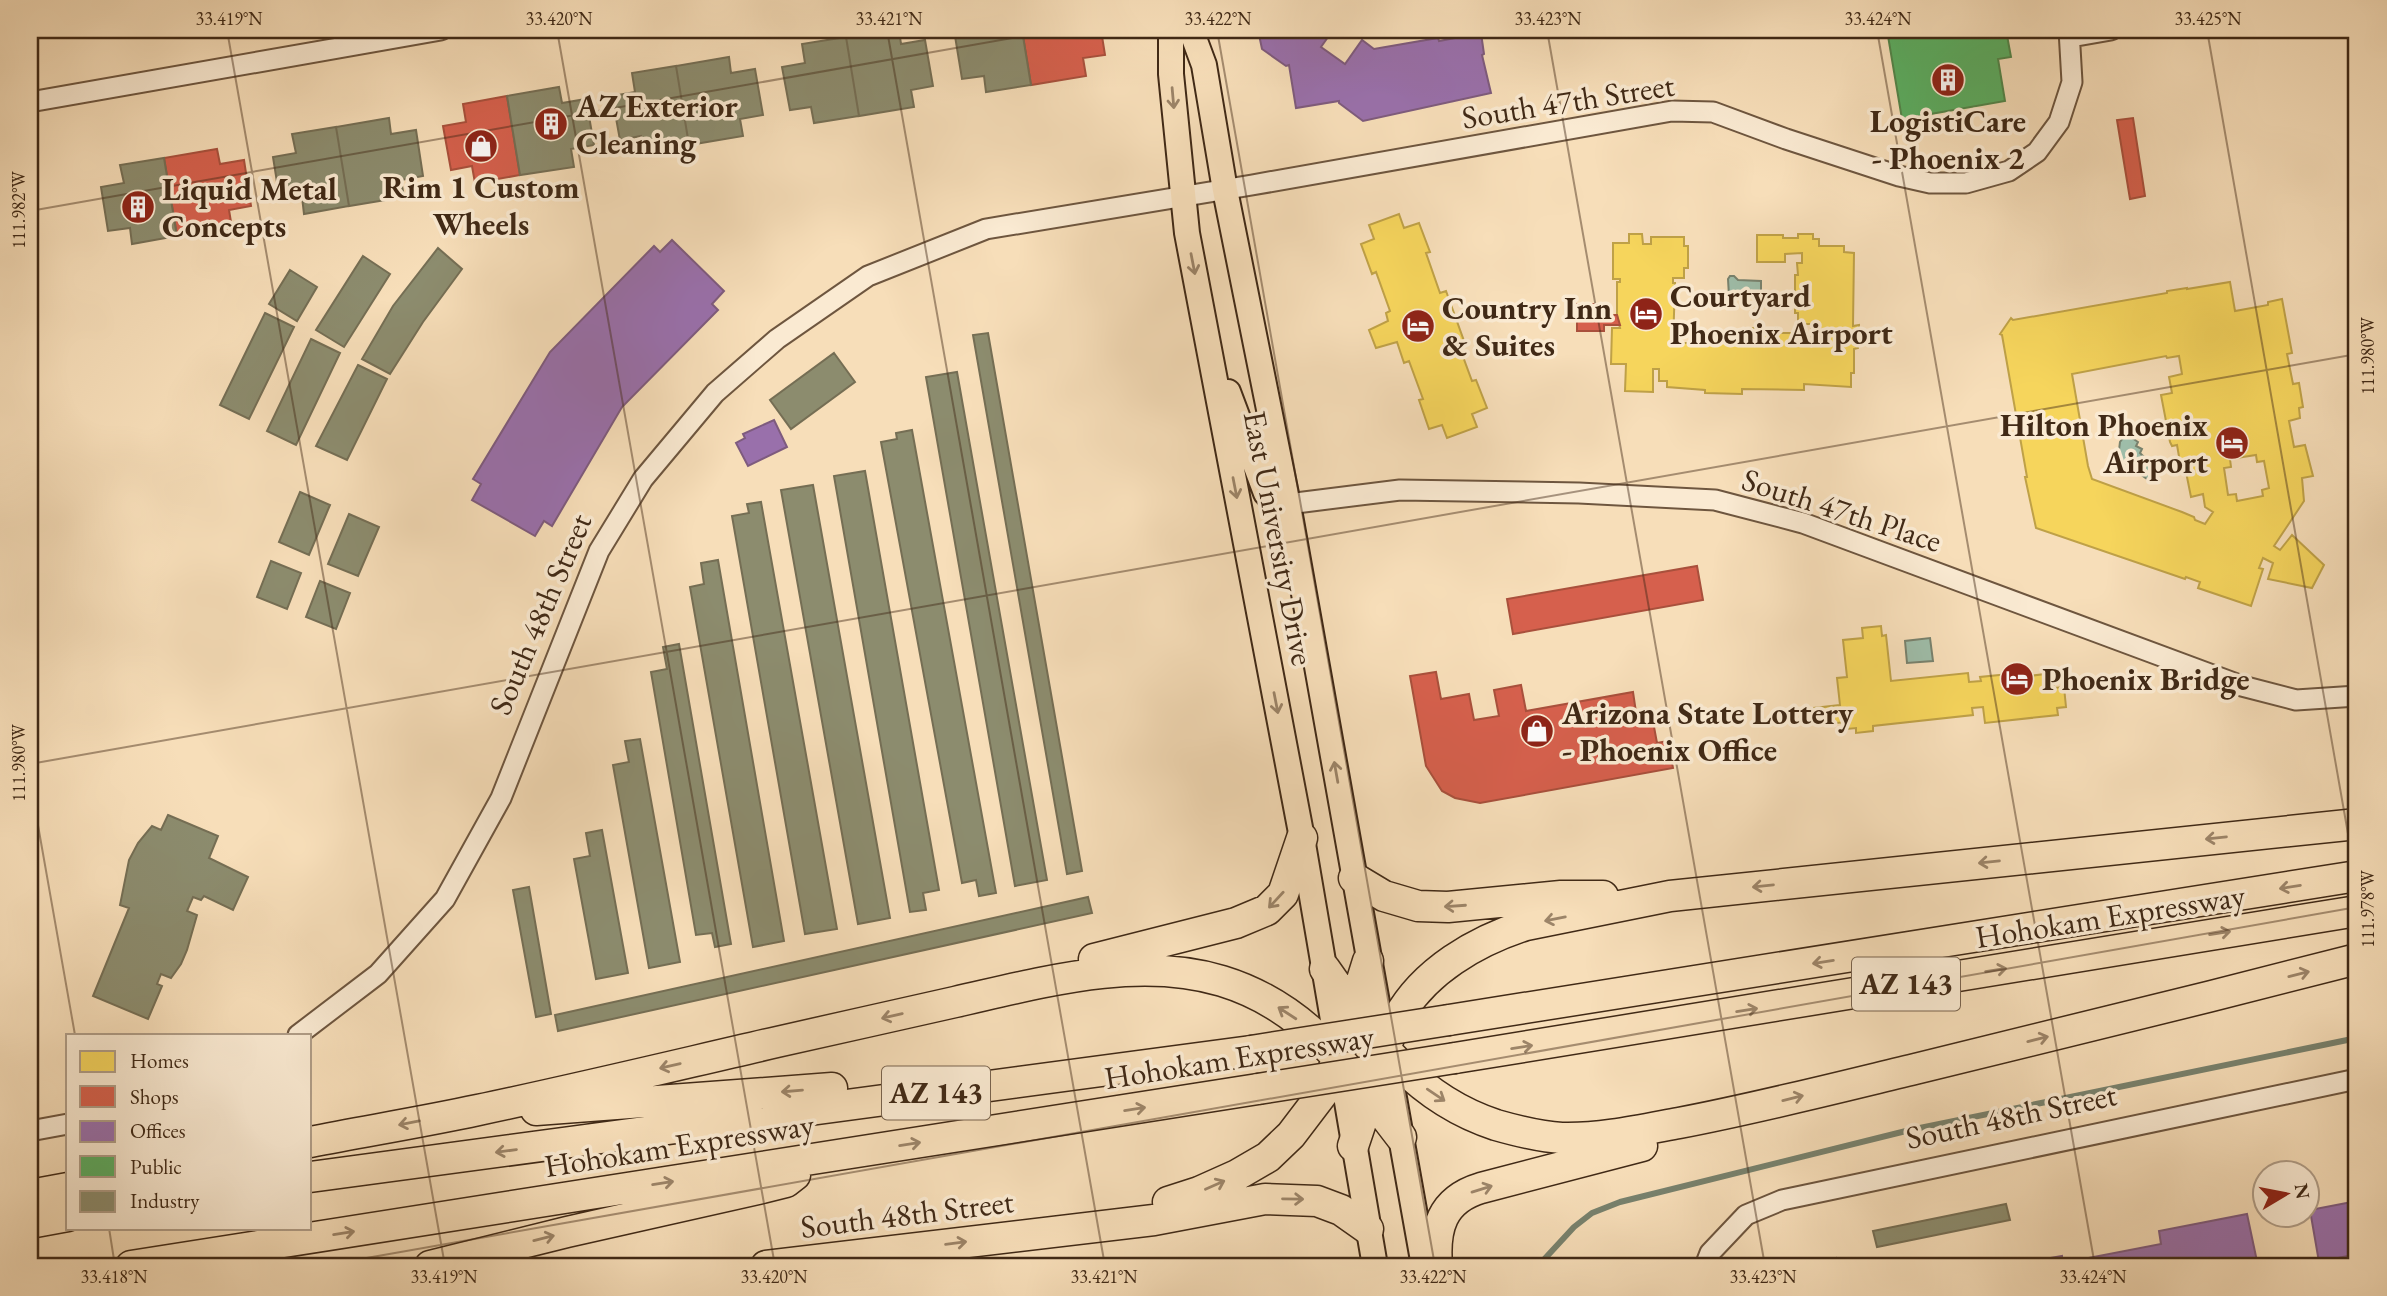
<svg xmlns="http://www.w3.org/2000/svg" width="2387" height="1296" viewBox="0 0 2387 1296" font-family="'EB Garamond',serif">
<rect width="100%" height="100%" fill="#f7deb9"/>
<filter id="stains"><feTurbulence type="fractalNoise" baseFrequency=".00286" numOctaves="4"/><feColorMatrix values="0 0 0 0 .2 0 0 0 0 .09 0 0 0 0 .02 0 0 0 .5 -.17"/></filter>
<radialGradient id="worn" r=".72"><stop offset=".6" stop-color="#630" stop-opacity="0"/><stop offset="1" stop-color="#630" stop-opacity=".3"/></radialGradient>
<path fill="#9ebda9" stroke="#78826e" stroke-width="2" d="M1730,276H1734L1738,280L1761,281V299L1755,300L1752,296H1729L1728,279Z
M2129,436L2138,442L2136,446L2142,449L2140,453L2159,472L2151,482L2115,456L2119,450L2120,442L2124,437Z
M1930,638L1933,661L1907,663L1905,641Z"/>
<path fill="#f6d55c" stroke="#bfa147" stroke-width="2" fill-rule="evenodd" d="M1399,214L1404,228L1419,223L1430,252L1426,253L1440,293L1446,291L1464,341L1458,343L1472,381L1476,380L1487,408L1472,414L1477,427L1447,438L1442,425L1429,429L1419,400L1423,399L1409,361L1404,363L1397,342L1376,348L1369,330L1388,321L1386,313L1390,311L1376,272L1372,274L1361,244L1374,239L1369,225Z
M1629,234H1642L1643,244H1651V237H1684V246H1688V268H1684V278H1673V283H1675L1673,345L1680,346V343H1691V332H1752V328H1780V333H1792V345H1810L1812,324H1798V313H1795V275H1798L1797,263H1802V253L1785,254V262H1757V235H1783V238H1798V234H1813V239H1819V246H1844V252L1854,253L1853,326L1859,325L1858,348L1854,349V373H1851V387L1804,384V390L1742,389V394L1705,393V390L1667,387V381H1659V369H1653V392L1625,391L1626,364H1611L1612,328H1620L1617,315V282H1620V279H1613V243H1629Z
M2230,282L2235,311L2268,305V302L2282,299L2292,353L2287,354L2293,384L2299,383L2303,407L2299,408L2300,418L2289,421L2294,447L2305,445L2313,476L2302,478L2304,501L2274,546L2280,550L2292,535L2324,565L2312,588L2268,579L2273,563L2263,558L2259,568L2263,569L2251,606L2198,588L2200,582L2186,577L2185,579L2036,528L2025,477H2027L2002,335L2000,334L2011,318L2013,320L2167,293V291L2187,288V289ZM2166,356L2167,358L2179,356L2182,374L2169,377L2172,393L2161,395L2170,442L2172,446L2177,445L2181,468L2185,467L2191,497L2203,494L2205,507L2213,512L2205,524L2195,520L2194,517L2182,512L2092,479L2088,466L2072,374ZM2256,455L2257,462L2264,461L2269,488L2262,490L2263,496L2237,501L2236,494L2228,495L2224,468L2231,467L2230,459Z
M1881,626L1882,636L1886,635L1891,681L1968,673L1969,682L1981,681L1980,677L2029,672V676L2053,673L2054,688L2064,687L2066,707L2057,708L2058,715L1985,723L1983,707L1972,708L1973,715L1873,726V731L1856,733V728L1847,729L1846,722L1816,725L1814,708L1840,705L1837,678L1847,677L1843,640L1863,638L1862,628Z"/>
<path fill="#d6604d" stroke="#a9503c" stroke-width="2" d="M1022,30H1101L1105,55L1083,58L1086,76L1031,85Z
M507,96L520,175L475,183L472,166L451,170L443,126L466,122L463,104Z
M2133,118L2145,196L2130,199L2117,120Z
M217,149L220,164L244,160L251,206L229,210L232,228L177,236L164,158Z
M1577,304H1605V315H1617L1620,325H1604V331H1577Z
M1697,566L1703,600L1513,634L1507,599Z
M1436,672L1441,699L1469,694L1474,720L1499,716L1494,690L1521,685L1526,711L1633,692L1637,719L1652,716L1657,743L1668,741L1673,768L1480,803L1455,798L1442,791L1426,766L1410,676Z"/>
<path fill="#9970ab" stroke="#7e5b7e" stroke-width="2" d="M1258,30H1333L1321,47L1345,64L1362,40L1374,49L1438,38L1439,41L1481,33L1484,54L1482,55L1491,93L1363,121L1339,103V101L1296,108L1289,65L1286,66L1262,49Z
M672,240L724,291L712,304L718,310L622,407L552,526L544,521L535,536L472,500L481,484L473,479L550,352L654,246L660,252Z
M774,420L787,447L748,466L736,443L745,438L743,434Z
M2357,1201V1254L2319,1262L2310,1210Z
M2247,1214L2258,1266H2084L2083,1259L2161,1244L2159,1231Z
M2062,1256L2063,1266H2004Z
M1836,1258L1838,1266H1793Z"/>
<path fill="#5aae61" stroke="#52864a" stroke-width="2" d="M1887,30H2006L2011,57L1998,59L2005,101L1902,119Z"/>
<path fill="#8c8c6e" stroke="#756e54" stroke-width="2" d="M887,30H899L901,44L925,40L933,86L911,90L914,107L859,116L846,37Z
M977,30H1022L1031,85L986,92L984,76L962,79L955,36L977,32Z
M846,37L859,116L814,123L811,107L790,110L782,67L805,63L802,44Z
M729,57L731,73L755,69L763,115L740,119L743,136L689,145L676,66Z
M676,66L689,145L644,152L641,136L620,140L612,96L635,92L632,73Z
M559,87L562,103L586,99L594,145L571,149L574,167L520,175L507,96Z
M389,118L391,134L416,130L423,176L401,180L404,197L349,206L336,127Z
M336,127L349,206L304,214L302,197L280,201L273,157L296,153L292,134Z
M164,158L177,236L132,244L130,228L108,231L101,187L124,183L120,165Z
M438,248L462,269L423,322L390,374L362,359L393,306Z
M363,256L390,274L344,347L316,330Z
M290,270L317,287L297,321L269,304Z
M265,313L294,327L249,419L220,405Z
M988,333L1082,871L1067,874L973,335Z
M311,339L340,353L296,445L267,431Z
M834,353L855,382L791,429L770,400Z
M358,365L387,379L347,460L316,446Z
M957,372L1047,880L1015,886L926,377Z
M912,430L996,893L979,896L976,880L962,883L881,442L897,439L896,433Z
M865,471L939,890L923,893L926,910L910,912L834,476Z
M813,485L890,918L858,924L781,490Z
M300,492L330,505L309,555L279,542Z
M761,502L837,929L805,934L732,516L749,513L747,504Z
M349,514L379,527L358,576L328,564Z
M718,560L784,941L753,947L690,587L704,584L701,563Z
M271,561L301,573L287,609L257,597Z
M320,581L350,593L336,629L306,617Z
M679,644L731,944L715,947L712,933L696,935L651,672L667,669L663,647Z
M640,739L680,962L649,968L613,765L629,762L625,741Z
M168,815L218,836L209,858L248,877L233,910L204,896L201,900L193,897L187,911L197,915L187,950L181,964L171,978L161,974L157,984L162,986L148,1019L93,996L129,908L120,905L129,860L138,843L152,826L161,830Z
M602,830L628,973L596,979L574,859L590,856L586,833Z
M529,887L551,1014L536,1017L513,890Z
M1088,897L1092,913L558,1031L555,1015Z
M2006,1204L2010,1220L1877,1247L1873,1231Z"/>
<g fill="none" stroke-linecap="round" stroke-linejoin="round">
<path stroke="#78826e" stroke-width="6" d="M1538,1266L1574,1227L1592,1213L1620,1202L1910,1130L2357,1038"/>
<g stroke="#6e563f" stroke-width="23">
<path id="minor" d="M2071,37L2111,30
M30,102L441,30
M1288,504L1400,490L1579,493L1715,500L1803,523L2242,686L2296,700L2357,696
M298,1035L378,974L445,899L501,798L599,551L643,479L715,393L777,339L868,276L986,229L1252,185L1672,111L1713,112L1786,139L1899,176L1930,183H1966L2009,171L2037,152L2059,122L2072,82L2069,30
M30,1131L68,1124
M1705,1266L1710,1253L1746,1215L1782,1200L2357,1079"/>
</g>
<g stroke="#402916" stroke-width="28">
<path id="major" d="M1171,30V74L1187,233L1302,838L1375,1266
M1191,30L1204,65L1225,190L1288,504L1424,1266
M1228,392L1266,493L1275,502L1288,504"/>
</g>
<g stroke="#402916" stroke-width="33">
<path id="highway" d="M1354,878L1384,896L1418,906L1448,907L1561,896H1603
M1094,959L1236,923L1267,910L1283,894L1302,838
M1325,969C1372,1036 1413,1098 1496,1125C1517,1131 1540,1137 1562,1138C1601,1139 1641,1130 1679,1123C1758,1108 1836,1088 1915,1069C2063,1033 2210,997 2357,959
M1449,1020L2357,876
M1455,1058L2357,911
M536,1110L832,1088
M310,1142C366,1131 422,1122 478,1110C578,1089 677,1065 777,1042C836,1029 896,1015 955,1002C1040,983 1136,955 1222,981C1307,1007 1350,1071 1401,1137
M1353,1146C1362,1120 1370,1094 1379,1069C1384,1052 1389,1034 1398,1018C1424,971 1476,941 1526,925L1670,896L2357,824
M310,1177L1251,1051
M30,1195L68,1188
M1168,1202L1199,1192L1237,1175L1268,1157L1291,1135L1326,1089L1338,1057L1368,961
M30,1223L68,1216
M131,1266L1258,1089
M430,1266L567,1232L762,1188L786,1182L795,1175
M766,1266L1154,1220L1265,1199L1317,1201L1341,1210L1368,1229
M1437,1266C1434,1229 1441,1200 1481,1188L1642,1146"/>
</g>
<use href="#minor" stroke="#faead2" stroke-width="19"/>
<use href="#major" stroke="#f7deb9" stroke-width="24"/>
<use href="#highway" stroke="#f7deb9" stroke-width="30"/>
<g stroke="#402916" stroke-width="33" stroke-linecap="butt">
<path id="highway-bridge" d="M1251,1051L1449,1020
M1258,1089L1455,1058"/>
</g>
<use href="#highway-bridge" stroke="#f7deb9" stroke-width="30"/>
</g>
<defs><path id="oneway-shaft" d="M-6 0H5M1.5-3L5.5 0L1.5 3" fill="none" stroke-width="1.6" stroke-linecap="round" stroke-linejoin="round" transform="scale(1.75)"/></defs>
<g stroke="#9c8468">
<use href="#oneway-shaft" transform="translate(1173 98) rotate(85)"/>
<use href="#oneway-shaft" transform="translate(1193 264) rotate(79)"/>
<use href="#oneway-shaft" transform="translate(1235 488) rotate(79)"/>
<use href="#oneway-shaft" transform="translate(1276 703) rotate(79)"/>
<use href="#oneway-shaft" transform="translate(1336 772) rotate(-100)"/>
<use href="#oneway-shaft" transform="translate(2216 838) rotate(174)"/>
<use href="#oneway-shaft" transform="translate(1989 862) rotate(174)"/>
<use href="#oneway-shaft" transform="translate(1763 886) rotate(174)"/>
<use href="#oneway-shaft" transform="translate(2290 887) rotate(171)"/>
<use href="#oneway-shaft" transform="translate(1276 900) rotate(133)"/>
<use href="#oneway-shaft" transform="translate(1455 906) rotate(176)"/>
<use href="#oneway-shaft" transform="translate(1555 919) rotate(169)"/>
<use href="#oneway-shaft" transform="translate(2220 933) rotate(-9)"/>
<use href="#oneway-shaft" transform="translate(1823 962) rotate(171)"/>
<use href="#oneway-shaft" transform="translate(1996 970) rotate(-9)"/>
<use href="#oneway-shaft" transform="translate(2299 974) rotate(-14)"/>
<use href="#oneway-shaft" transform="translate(1747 1010) rotate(-9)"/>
<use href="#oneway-shaft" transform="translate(1287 1013) rotate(-147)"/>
<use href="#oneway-shaft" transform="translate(892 1016) rotate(167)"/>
<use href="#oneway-shaft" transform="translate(2038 1039) rotate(-14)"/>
<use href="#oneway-shaft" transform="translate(1522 1047) rotate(-9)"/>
<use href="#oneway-shaft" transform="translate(670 1066) rotate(167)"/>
<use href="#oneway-shaft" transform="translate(792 1091) rotate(175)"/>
<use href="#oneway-shaft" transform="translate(1436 1095) rotate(34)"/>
<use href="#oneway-shaft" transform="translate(1793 1098) rotate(-14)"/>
<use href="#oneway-shaft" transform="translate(1135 1109) rotate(-9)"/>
<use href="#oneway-shaft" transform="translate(409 1123) rotate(169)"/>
<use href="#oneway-shaft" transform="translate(910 1144) rotate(-9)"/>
<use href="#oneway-shaft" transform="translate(506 1151) rotate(172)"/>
<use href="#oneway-shaft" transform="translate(663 1183) rotate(-9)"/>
<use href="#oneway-shaft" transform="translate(1215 1185) rotate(-24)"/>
<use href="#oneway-shaft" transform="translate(1482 1189) rotate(-17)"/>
<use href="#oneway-shaft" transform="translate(1293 1199) rotate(1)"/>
<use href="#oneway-shaft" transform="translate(344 1233) rotate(-9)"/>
<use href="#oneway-shaft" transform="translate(544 1238) rotate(-14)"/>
<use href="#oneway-shaft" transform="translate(956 1243) rotate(-7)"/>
</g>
<path fill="none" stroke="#402916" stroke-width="2" stroke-opacity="0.45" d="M227,30L445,1266M557,30L775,1266M887,30L1105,1266M1217,30L1435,1266M1547,30L1765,1266M1877,30L2095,1266M2207,30L2357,885M30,211L1058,30M30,764L2357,354M30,780L75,1035M109,1228L115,1266M321,1266L2357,907"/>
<defs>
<g id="building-disc" transform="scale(1.75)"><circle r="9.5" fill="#8f2418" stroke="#faead2"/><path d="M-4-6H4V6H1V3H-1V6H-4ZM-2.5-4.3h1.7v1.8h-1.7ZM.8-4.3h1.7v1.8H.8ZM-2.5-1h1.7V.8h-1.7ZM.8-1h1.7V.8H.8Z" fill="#fff"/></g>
<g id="shop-disc" transform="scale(1.75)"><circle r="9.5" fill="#8f2418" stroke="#faead2"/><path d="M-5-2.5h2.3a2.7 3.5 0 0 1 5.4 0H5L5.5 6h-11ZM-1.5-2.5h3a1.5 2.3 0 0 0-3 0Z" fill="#fff"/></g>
<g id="hotel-disc" transform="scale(1.75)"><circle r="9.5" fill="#8f2418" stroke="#faead2"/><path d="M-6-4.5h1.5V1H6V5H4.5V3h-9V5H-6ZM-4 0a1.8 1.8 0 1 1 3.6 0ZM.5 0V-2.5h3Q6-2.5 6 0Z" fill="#fff"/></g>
</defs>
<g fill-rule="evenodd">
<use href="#building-disc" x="1948" y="80"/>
<use href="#building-disc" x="551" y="124"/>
<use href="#shop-disc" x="481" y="146"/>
<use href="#building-disc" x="138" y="207"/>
<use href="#hotel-disc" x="1646" y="314"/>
<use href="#hotel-disc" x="1418" y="326"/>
<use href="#hotel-disc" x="2232" y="443"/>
<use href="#hotel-disc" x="2017" y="679"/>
<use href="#shop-disc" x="1537" y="731"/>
</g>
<g text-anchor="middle" stroke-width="7" stroke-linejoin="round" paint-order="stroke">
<g fill="#faead2" stroke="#78634e" stroke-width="2">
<rect x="1852" y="957.5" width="108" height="53" rx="5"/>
<rect x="882" y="1066.5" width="108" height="53" rx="5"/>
</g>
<g font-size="30" font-weight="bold" fill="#402916">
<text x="1906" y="994">AZ 143</text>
<text x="936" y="1103">AZ 143</text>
</g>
<g font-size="32" fill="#402916" stroke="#faead2">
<text transform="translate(1568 101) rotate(-9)" y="11">South 47th Street</text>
<text transform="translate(1842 510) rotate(18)" y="11">South 47th Place</text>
<text transform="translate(1279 538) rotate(79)" y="11">East University Drive</text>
<text transform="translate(540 614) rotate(-67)" y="11">South 48th Street</text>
<text transform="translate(2110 916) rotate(-9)" y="11">Hohokam Expressway</text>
<text transform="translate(1239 1057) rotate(-9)" y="11">Hohokam Expressway</text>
<text transform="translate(2011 1116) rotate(-12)" y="11">South 48th Street</text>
<text transform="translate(679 1145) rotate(-9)" y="11">Hohokam Expressway</text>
<text transform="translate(907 1214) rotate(-7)" y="11">South 48th Street</text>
</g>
<g font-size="32" font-weight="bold" fill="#402916" stroke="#faead2" text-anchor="start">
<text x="576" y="117">AZ Exterior<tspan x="576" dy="37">Cleaning</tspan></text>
<text x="1948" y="132" text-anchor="middle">LogistiCare<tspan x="1948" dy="37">- Phoenix 2</tspan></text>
<text x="481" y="198" text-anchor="middle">Rim 1 Custom<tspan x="481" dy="37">Wheels</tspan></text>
<text x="162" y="200">Liquid Metal<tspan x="162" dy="37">Concepts</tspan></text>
<text x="1670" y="307">Courtyard<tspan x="1670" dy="37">Phoenix Airport</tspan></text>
<text x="1442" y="319">Country Inn<tspan x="1442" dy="37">&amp; Suites</tspan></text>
<text x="2208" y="436" text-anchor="end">Hilton Phoenix<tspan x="2208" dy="37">Airport</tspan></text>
<text x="2042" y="690">Phoenix Bridge</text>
<text x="1562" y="724">Arizona State Lottery<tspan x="1562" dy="37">- Phoenix Office</tspan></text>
</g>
</g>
<rect width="2387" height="1296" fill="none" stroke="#f7deb9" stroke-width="77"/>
<rect x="66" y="1034" width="245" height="196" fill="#faead2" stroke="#b09d87" stroke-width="2"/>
<rect x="80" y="1051" width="35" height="21" fill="#f6d55c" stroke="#b09d87" stroke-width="2"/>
<text x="130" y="1068" font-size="21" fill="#402916">Homes</text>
<rect x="80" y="1086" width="35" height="21" fill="#d6604d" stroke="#b09d87" stroke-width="2"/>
<text x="130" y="1104" font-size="21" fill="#402916">Shops</text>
<rect x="80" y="1121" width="35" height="21" fill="#9970ab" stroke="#b09d87" stroke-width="2"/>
<text x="130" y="1138" font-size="21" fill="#402916">Offices</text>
<rect x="80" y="1156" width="35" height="21" fill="#5aae61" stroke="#b09d87" stroke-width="2"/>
<text x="130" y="1174" font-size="21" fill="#402916">Public</text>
<rect x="80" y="1191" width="35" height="21" fill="#8c8c6e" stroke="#b09d87" stroke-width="2"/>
<text x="130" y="1208" font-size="21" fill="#402916">Industry</text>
<g transform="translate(2286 1194) rotate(80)"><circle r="33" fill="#faead2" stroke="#b09d87" stroke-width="2"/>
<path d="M0-5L12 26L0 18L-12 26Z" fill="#8f2418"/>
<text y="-10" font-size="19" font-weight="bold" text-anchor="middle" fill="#402916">N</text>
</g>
<rect x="38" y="38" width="2310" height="1220" fill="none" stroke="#402916" stroke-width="2.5"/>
<g font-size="18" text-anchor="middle" fill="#402916">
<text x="229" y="25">33.419°N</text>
<text x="559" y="25">33.420°N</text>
<text x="889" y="25">33.421°N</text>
<text x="1218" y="25">33.422°N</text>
<text x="1548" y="25">33.423°N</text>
<text x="1878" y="25">33.424°N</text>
<text x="2208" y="25">33.425°N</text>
<text transform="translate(19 210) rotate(-90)" y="6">111.982°W</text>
<text transform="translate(2368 356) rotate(-90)" y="6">111.980°W</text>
<text transform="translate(19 763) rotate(-90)" y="6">111.980°W</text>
<text transform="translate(2368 909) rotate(-90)" y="6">111.978°W</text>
<text x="114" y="1283">33.418°N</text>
<text x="444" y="1283">33.419°N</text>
<text x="774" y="1283">33.420°N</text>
<text x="1104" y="1283">33.421°N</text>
<text x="1433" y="1283">33.422°N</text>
<text x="1763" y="1283">33.423°N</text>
<text x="2093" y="1283">33.424°N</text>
</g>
<rect width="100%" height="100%" filter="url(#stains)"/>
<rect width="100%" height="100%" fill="url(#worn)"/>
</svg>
